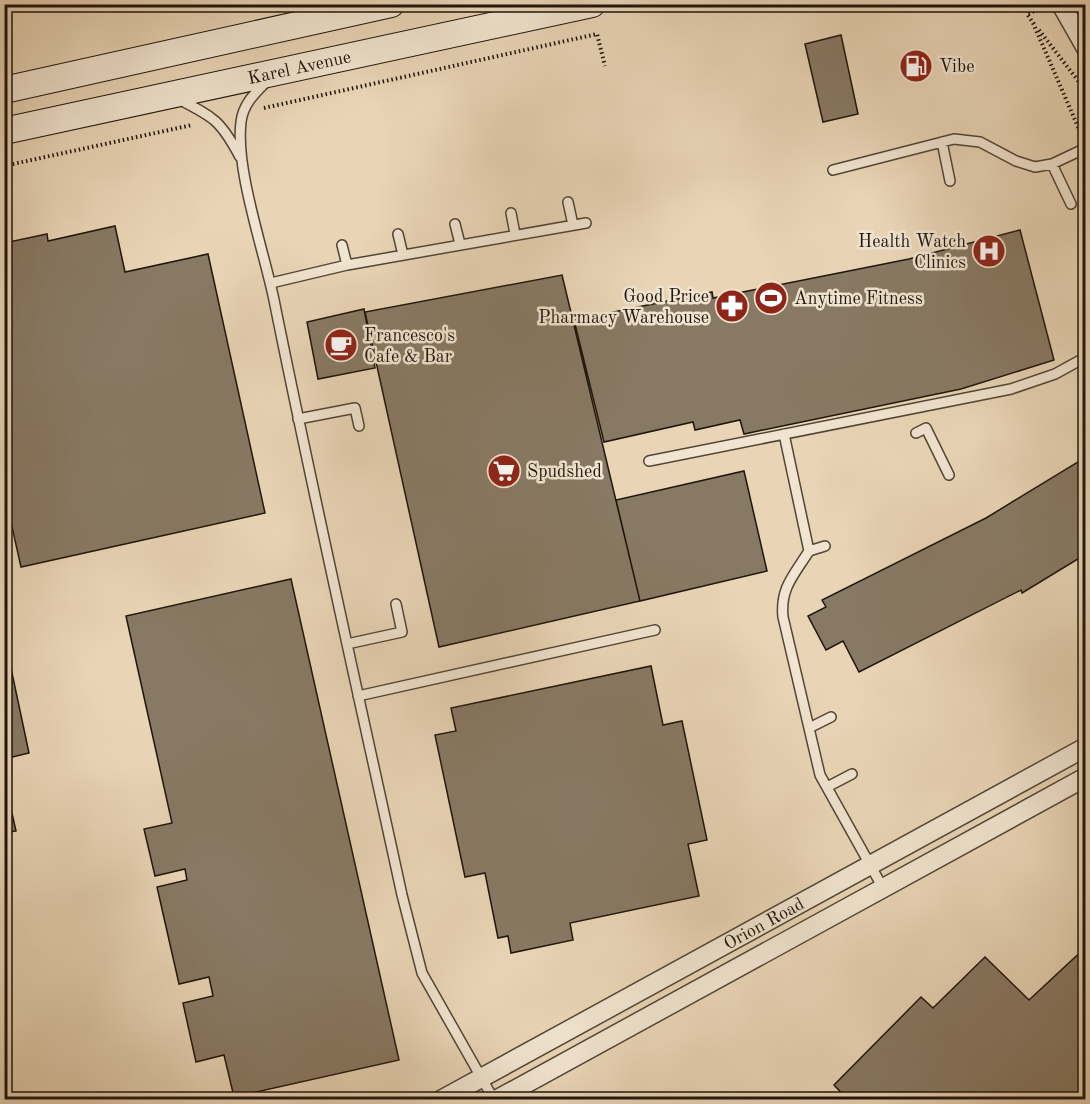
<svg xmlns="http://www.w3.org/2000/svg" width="1090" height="1104" viewBox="0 0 1090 1104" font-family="'Old Standard TT',serif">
<rect width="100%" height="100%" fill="#e9d5b6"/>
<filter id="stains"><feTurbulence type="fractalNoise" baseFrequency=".00333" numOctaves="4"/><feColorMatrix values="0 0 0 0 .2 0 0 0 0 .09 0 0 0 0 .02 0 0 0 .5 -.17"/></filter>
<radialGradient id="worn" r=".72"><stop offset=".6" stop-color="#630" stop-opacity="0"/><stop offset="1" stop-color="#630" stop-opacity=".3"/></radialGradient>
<path fill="#887964" stroke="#1e150c" stroke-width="1.5" d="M841,35L858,114L823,122L805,44Z
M115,226L125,272L208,254L265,513L21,567L4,491V243L47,234L48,241Z
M1020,230L1054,360L961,389L744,434L740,420L695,430L693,422L604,442L574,320L712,292L713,298L909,259Z
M562,275L640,601L439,647L365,312Z
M364,309L375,368L318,379L307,322Z
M1086,457V554L1022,593L1021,590L859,672L843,641L826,650L808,616L826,607L822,600L986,518Z
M744,471L767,571L640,601L616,500Z
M291,579L399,1060L234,1097L224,1055L196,1062L183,1003L213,996L209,977L179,984L157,887L187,880L185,869L155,876L144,829L172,823L126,616Z
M4,654H8L29,753L4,759Z
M651,666L663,725L682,721L707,840L688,844L699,896L570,923L573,940L511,953L508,936L498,938L485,873L465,877L435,735L456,731L451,708Z
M4,778L16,831L4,833Z
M1086,947V1100H848L834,1085L921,997L933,1008L985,957L1029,1000Z"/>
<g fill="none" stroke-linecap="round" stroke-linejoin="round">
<g stroke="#514536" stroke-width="12">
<path id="service" d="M267,81C255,93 243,104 241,122C235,169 264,251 274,300C314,499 359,697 402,895L422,973L494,1100
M178,99C214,117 221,121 240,157
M942,142L950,181
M1052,164L1071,204
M833,170L954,139L980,142L1016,161L1035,167L1052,164L1086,148
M568,202L573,225
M511,213L515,234
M455,224L460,244
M398,234L403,255
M342,245L347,265
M271,283L347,265L586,223
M298,419L355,408L359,426
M916,433L926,428L949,475
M784,434L809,551C794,575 780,588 783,617L820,775L883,888
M649,461L1011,389L1055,374L1086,357
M809,551L825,546
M347,644L402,632L396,604
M358,696L655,630
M809,728L831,717
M827,787L852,774"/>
</g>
<g stroke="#514536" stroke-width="21">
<g id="minor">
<path d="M1061,4L1086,48"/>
<path id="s1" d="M441,1100L1086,747"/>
<path d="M496,1100L1086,777"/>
</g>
</g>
<g stroke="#1e150c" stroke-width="28">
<g id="secondary">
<path d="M4,90L391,4"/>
<path id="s2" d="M4,131L592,4"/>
</g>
</g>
<path stroke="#1e150c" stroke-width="4" stroke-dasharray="1.5 3" stroke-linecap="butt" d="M1033,23L1082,136
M1034,24L1027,14L1044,7
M1039,30L1086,91
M264,108L597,34L605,66
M4,166L192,125"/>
<use href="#service" stroke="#f1e4d0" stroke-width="9"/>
<use href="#minor" stroke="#f1e4d0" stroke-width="18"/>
<use href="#secondary" stroke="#f1e4d0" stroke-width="26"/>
</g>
<defs>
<g id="fuel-disc" transform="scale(1.725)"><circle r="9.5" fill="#8f2418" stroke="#f1e4d0"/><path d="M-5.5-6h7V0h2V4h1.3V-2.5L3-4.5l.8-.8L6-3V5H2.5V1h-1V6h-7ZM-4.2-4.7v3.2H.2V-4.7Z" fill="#fff"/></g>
<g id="hospital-disc" transform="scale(1.725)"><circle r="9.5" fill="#8f2418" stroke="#f1e4d0"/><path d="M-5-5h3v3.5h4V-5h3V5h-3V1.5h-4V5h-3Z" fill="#fff"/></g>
<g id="stadium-disc" transform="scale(1.725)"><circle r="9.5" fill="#8f2418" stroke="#f1e4d0"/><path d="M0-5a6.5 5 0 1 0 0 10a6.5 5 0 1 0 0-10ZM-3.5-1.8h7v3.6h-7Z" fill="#fff"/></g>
<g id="pharmacy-disc" transform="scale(1.725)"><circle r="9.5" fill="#8f2418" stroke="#f1e4d0"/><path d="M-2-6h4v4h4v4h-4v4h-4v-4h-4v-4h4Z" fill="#fff"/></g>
<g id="cafe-disc" transform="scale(1.725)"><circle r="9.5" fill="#8f2418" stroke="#f1e4d0"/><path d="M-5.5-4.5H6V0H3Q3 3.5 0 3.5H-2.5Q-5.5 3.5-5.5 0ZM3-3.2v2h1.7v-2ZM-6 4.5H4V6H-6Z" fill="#fff"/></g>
<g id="supermarket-disc" transform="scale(1.725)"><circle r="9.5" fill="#8f2418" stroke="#f1e4d0"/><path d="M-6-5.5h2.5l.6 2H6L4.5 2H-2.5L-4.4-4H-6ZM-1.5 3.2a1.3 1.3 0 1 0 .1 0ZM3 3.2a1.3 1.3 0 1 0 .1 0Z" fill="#fff"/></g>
</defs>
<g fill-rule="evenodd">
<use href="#fuel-disc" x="916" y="66"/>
<use href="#hospital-disc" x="989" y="251"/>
<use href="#stadium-disc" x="771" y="298"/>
<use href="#pharmacy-disc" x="732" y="306"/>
<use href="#cafe-disc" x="341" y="345"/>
<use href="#supermarket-disc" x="504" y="471"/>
</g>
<g text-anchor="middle" stroke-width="5" stroke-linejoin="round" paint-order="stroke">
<g font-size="18" fill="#1e150c" stroke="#f1e4d0">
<text dy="6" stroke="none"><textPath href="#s2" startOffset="302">Karel Avenue</textPath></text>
<text dy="6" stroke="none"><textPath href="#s1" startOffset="368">Orion Road</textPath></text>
</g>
<g font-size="18" fill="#1e150c" stroke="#f1e4d0" text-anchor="start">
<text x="939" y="72">Vibe</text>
<text x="966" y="247" text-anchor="end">Health Watch<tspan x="966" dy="21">Clinics</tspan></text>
<text x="709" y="302" text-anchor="end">Good Price<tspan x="709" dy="21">Pharmacy Warehouse</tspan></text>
<text x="794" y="304">Anytime Fitness</text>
<text x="364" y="341">Francesco's<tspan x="364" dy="21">Cafe &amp; Bar</tspan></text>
<text x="527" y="477">Spudshed</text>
</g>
</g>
<rect width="1090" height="1104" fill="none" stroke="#e9d5b6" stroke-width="24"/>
<rect x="6" y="6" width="1078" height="1092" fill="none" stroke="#1e150c" stroke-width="3"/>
<rect x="12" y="12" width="1066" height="1080" fill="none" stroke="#1e150c" stroke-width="1.5"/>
<rect width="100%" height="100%" filter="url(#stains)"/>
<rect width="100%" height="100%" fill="url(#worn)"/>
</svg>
